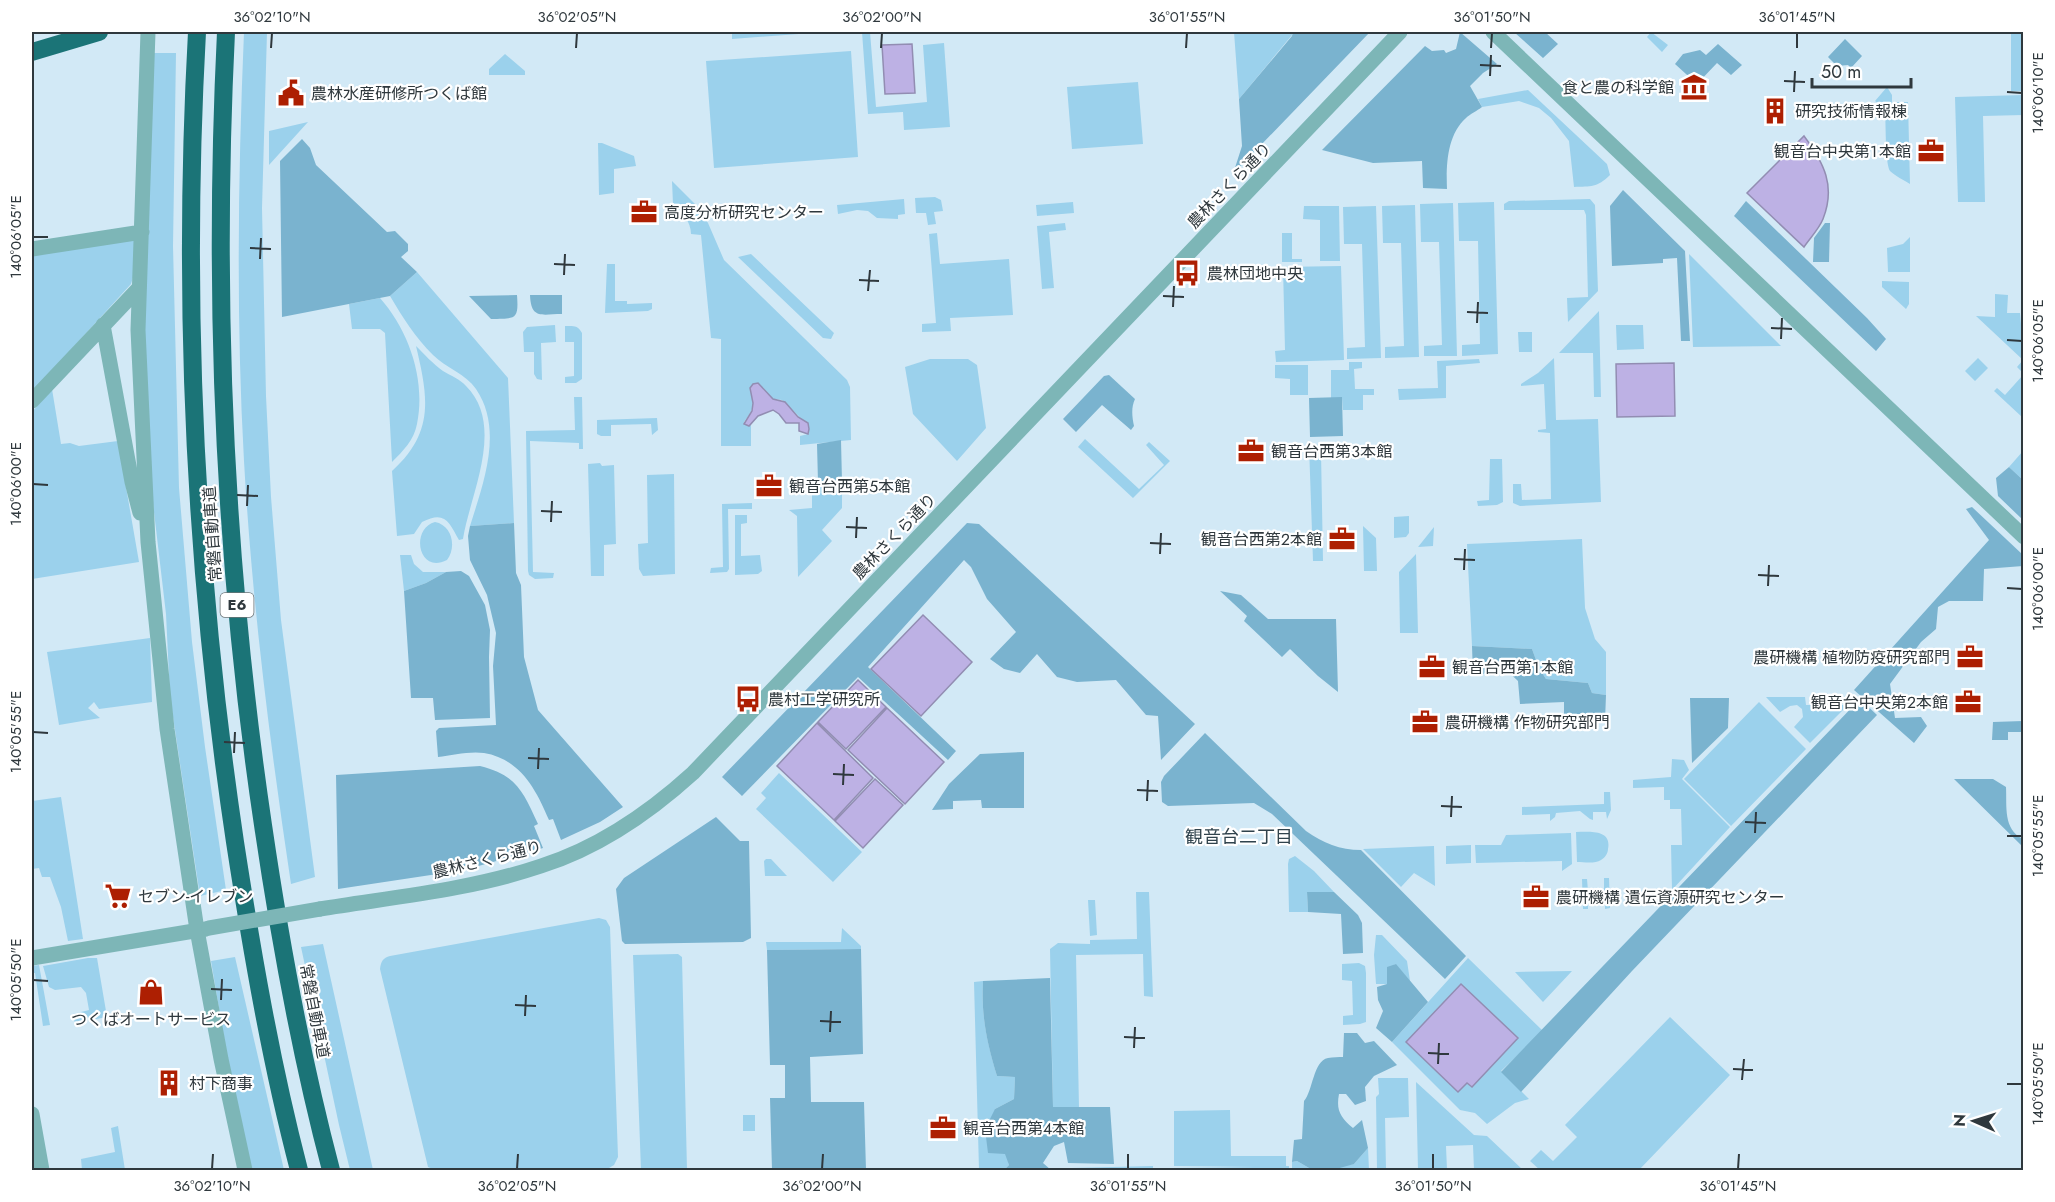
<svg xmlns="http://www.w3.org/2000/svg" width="2055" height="1202" viewBox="0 0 2055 1202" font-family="Jost,'Noto Sans JP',sans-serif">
<rect width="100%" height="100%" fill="#d2e9f6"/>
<path fill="#9bd1ec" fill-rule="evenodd" d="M244,32H267L262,208L266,396L271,497L281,620L315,877L291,884C270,744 252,603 244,461C236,318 238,175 244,32Z
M732,32H812V33L732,39Z
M862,32H870L876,107L927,102L923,45L944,43L950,127L904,130L903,112L868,114Z
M1234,32H1293L1292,35L1239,99Z
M1651,32L1668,45L1662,52L1647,37Z
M2011,32H2023V91H2011Z
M851,51L858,157L714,168L706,61Z
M153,53H176L173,246L179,488L192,642L205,747L226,890L200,896L170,697L166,614L152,495L144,331Z
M505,54L525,71V75H489V69Z
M1138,82L1143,144L1072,149L1067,87Z
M1887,87L1892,95V102H1908L1910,184C1904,180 1895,176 1890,171C1885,163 1886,123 1885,110L1875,101Z
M1528,90L1607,164L1610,175C1597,188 1591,186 1574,187L1569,141L1551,118L1539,108L1519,101L1482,107L1478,99Z
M2023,95V115L1983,116L1985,202H1958L1955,97Z
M308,122L269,165V131Z
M598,143H602L634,156L636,166L614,169V193L599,195Z
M672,181L699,208L708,223L724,260L847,380L850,387L851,440L800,445V436L808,434L809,431C804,419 792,410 782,400L751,396C757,405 750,414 744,422L749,426L751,425V446H721V339L711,338L701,235L691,234C691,222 682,211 673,204Z
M935,197L941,200L943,211L934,212L936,224L928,225L926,213H916L915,198Z
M904,199L905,214L898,215V219L877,218L868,211L857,210L838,214L837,205Z
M1590,199L1595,205L1598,291L1568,322L1567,298L1588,297L1586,215L1584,210H1504V204L1509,201Z
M1073,202L1074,213L1037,216L1036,205Z
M1494,202L1498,354L1462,356V345L1480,344L1478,241H1459L1458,203Z
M1453,203L1457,356H1424V346L1442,345L1439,242H1421L1420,204Z
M1415,205L1419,357L1385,358V347L1404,346L1401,243H1383L1382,206Z
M1304,206H1339L1340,261H1320V220L1303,219Z
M1376,206L1381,358L1347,359V348L1365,347L1362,244H1344L1343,207Z
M1065,223L1066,230L1049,232L1054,288L1042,289L1037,226Z
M937,233L940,264L1009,259L1013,315L950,318L951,331L922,332V324L936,323L929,234Z
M1282,233H1292V259H1302V262H1282Z
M1910,237V272H1888L1887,248L1903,244Z
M136,239L135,271L131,284L36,388L32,389V252Z
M751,254L834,333L831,339L823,338L738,257Z
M1689,254L1781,346H1782L1693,347Z
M607,264H615V301H627V304L652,303V309L648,311L605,313Z
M1341,266L1344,360L1276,362L1275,351L1285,350L1283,267Z
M417,272L508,378L514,523L470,526C483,484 504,430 476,389C466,374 446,368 433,355C415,337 403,318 390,296Z
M1882,281L1909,282V304L1906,309L1882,287Z
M1995,294L2008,295L2007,313H2020L2021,324L2023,325V373L2017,367L2023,360L1976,316L1995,317Z
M380,298C409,331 426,380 417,424C414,440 403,451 392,462L385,333L380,329H352L349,304Z
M1599,311L1601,397H1594L1593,353H1559Z
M555,325L556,342L541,343L542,380L537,379L534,374V352H524L523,332L527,327Z
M1616,325H1643L1644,349L1617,350Z
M565,326C573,326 578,325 582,333V379L576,383H565V377L574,376V342H565Z
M1518,332H1532V352H1519Z
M416,346C424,354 433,364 443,371C451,376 460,379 466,386C506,426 470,494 463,539L459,540C449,522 445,510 422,522L414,534L397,536L392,471C435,432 428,397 416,346Z
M1554,358L1556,420L1598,419L1601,502L1520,506L1513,503V484H1521L1522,500L1551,499L1550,433L1538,432V430L1546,429L1544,384L1521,386V384L1538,373Z
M1978,358L1988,368L1975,381L1965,371Z
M930,359H968L977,365L986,428L957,461L913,414L905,367Z
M1479,359L1480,363L1446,366V398L1399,400L1398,389L1438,388L1437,361Z
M1349,362H1362V368L1354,369L1355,389H1374V395H1363V410H1343L1342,398H1331V370H1349Z
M1275,365H1308V395H1290V379L1275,378Z
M2023,375L2024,415L2022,417L1994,391L1997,388L2005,395Z
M52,389L61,444L70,443L79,446L118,441L139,562L32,579V412Z
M574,397H582L583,449H579V443L530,441L533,572L554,573L553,578L535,579L529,575L528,571L526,431L575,430Z
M657,418L658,430L652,435L651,424L611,425V436H601L597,434V420Z
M1085,439L1139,489L1164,465L1146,445L1149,442L1170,461L1133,498L1078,447Z
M1339,444V452H1321L1323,561H1313L1309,445Z
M2023,451V480L2009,467Z
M1490,459H1502L1503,502L1497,505L1478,506L1477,501L1489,500Z
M600,463L602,466L614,465L616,544L604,545V576H591L588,464Z
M674,474L675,574L643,576L639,569L638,544L648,543L647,475Z
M812,482H842V508L822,530L832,541L798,577L797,516L789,510L812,508Z
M752,503V509H728L729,569L727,572L710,573L711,568L723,567L722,504Z
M735,515H747V523L741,524V556L760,555L762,571L758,574L735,575Z
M1409,516V533L1406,537L1394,538V517Z
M435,522C452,525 457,547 447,560C418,575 410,529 435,522Z
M1363,526L1376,538L1377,571H1364Z
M1434,527L1433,546L1418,547Z
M1582,539L1585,608L1595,639L1606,652V695L1592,693L1588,683L1546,679L1539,668L1532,649L1472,646L1467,544Z
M1416,554L1418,633H1400L1399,572Z
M400,555H411L414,564L423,572H446L426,583L404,591Z
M150,638L152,702L99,709L94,702L88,708L100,718L59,725L47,652Z
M1766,697H1805L1806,705H1848L1810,743L1794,727L1803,717L1802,709L1797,705L1790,706L1780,712Z
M1759,702L1806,749L1731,826L1684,779Z
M1672,759L1684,760L1689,770L1682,779L1730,827L1672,890L1671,845H1682L1681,809H1670V800H1664V787L1633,788V780L1671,777Z
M779,773L862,852L833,882L756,809L766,798L761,793Z
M1604,792H1610L1611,810L1607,819L1606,812H1593V820L1590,819L1580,811L1556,813L1555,817L1550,821V814L1522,815V807L1604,804Z
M61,797L83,939L68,941L61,907L50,877H42L39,868L32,869V801Z
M1576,832C1589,832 1612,829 1608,849C1608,853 1605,858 1601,860C1595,864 1584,862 1577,862Z
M1571,833L1572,864L1562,871V861L1476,863L1475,845H1501L1506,835Z
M1471,845V863L1446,864V846Z
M1434,846L1435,886L1414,873L1401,887L1363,849Z
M1295,856L1314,871L1334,892H1307L1308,912H1289L1288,864L1289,859Z
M766,859H771L787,876H765L764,861Z
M1604,878H1609L1610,908L1605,909V897H1588V909H1583L1582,879H1587L1588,891L1604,890Z
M1136,892H1149L1153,997L1144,996L1143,954L1076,955L1079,1108H1053L1050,949L1058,943L1090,944V940L1137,939Z
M1095,900L1097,935L1090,936L1088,900Z
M599,918L606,920L610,927L618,1157L614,1165L609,1168C584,1169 440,1175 428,1167L380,969C381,961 383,958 390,956Z
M842,928L861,946V949L767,950L766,942H841Z
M1376,935H1382L1407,961L1410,981L1395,964L1387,984H1376L1374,955Z
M323,944L373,1170H350L339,1125L301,947Z
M678,954L682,957L687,1170H641L633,955Z
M235,957L284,1170H252L230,1073L211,961Z
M88,958H97L107,1017L75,1023L73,1014L89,1010L86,993L81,987L55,990L49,987L43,966Z
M1468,958L1543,1031L1501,1071L1529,1099L1515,1103L1487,1124L1475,1113L1460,1110L1392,1042ZM1461,984L1471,1087L1467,1083L1458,1092Z
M1359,963L1365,966L1366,973V1022L1360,1024L1343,1025V1016L1353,1015L1352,981L1342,980V964Z
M39,965L50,1025L43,1026L35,973H32V966Z
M1572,971L1543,1002L1515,972Z
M983,981C981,1016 987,1042 997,1076L1015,1077L1014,1099L995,1109L1009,1165L1004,1170H979L974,982Z
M1670,1017L1730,1075L1639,1170H1540L1530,1161L1541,1150L1553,1161L1577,1137L1565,1125Z
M1378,1078H1408L1409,1117L1385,1118L1386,1170H1377L1376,1097L1379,1094Z
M1416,1082L1474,1135L1487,1136L1523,1170H1474L1473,1145L1446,1146L1447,1170H1418Z
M1230,1110L1231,1156H1286V1166H1289V1170H1171V1168L1255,1167L1174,1166V1111Z
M743,1115H755V1131H743Z
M118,1126L125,1170H82L81,1159L115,1152L111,1128Z
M1368,1148L1369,1170H1292V1162L1297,1161L1309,1168L1354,1164Z
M1153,1166V1170H1072L1071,1168Z"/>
<path fill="#7ab3cf" d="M1293,32H1370L1233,174L1242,146L1239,99L1292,36Z
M1460,32L1497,64L1483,73L1470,86L1482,107C1477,111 1470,114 1466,118C1447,135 1446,165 1447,189L1423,188L1422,161L1373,163L1322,150L1425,46L1432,51L1444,50L1446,53L1456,49Z
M1514,32H1545L1558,44L1543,58Z
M1845,39L1862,56L1851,68L1848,65L1837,66L1828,57Z
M1718,44L1742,65L1731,75L1717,63L1697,84L1675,64L1683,54L1700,50L1706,55Z
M302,139L310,148L316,165L387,232L395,231L408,244V251L401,257L417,272L390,296L282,317L280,161Z
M1623,190L1685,251L1690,341H1681L1677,258L1663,259V263L1612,266L1610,206Z
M1746,201L1867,318L1886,339L1876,351L1734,216Z
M1825,223H1830L1829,262H1813L1814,238Z
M517,295C519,321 515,318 491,319L469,296Z
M530,295H562V314C542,314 531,320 530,295Z
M1109,375L1135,399C1131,408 1132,416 1134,426L1131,430L1102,405L1076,432L1063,419L1104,376Z
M1342,397L1343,436L1310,437L1309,398Z
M841,440L842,482H818L817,444Z
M2009,467L2023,480V520L1998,496L1996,478Z
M1972,507L2023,555V566L1984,569L1983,601H1949L1938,607L1936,629L1921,642L1890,684L1895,718L1921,717L1927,726L1914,743L1854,690L1989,540L1966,509Z
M514,523L516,573L521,585L524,657L538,710L623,807L600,822L561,840L553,819L549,820C536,789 520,759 484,753C470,751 452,755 438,757L436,731L439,728L496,725L493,666L496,633L487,595L470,560L468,536L470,526Z
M967,523L979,524L1195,724L1161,760L1158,716L1146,715L1116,680L1077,682L1057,677L1037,654L1020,673L1004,669L990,659L1016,632L987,599L971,567L964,560L868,667L956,751L948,760L858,677L742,796L722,777Z
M461,571L469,576L485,605L490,630L489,657L490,718L435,720L433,698H411L404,591L426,583L446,572Z
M1220,591L1241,595L1268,619H1336L1338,692L1318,676L1290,649L1282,657L1244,621L1247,616Z
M1472,646L1532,649L1539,668L1546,679L1588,683L1592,693L1606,695L1605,721L1564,723V702L1520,704L1518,681L1500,664L1490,663L1484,674L1473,675Z
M1690,698H1729L1728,728L1692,763Z
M1860,699L1877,715L1632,971L1521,1092L1501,1072Z
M2023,721V732H2008V740H1992L1993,722Z
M1205,733L1306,831C1323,843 1340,850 1361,850L1466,956L1445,979L1272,814L1254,803L1168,806L1162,802L1161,782L1164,776Z
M1024,752V808H982L981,800L953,801V809L932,810L949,784L980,754Z
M480,766C517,775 523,792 538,824L534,826L543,848L464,870L338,889L336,775Z
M1954,779H1993L2006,787C2007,807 2003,829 2023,839V847Z
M716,817L740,841H749L751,938L743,942L625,944L622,941L616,889L624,878Z
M1307,892H1334L1358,915L1362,923L1363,953L1343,954L1341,914L1308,912Z
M861,949L863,1054L810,1057L811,1102H864L866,1170H772L770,1098H785V1065H770L767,950Z
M1396,964L1428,1002L1392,1042L1376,1028L1383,1011L1378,1000L1377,987L1387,984V967Z
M1050,978L1053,1107H1110L1114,1164L1068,1163L1064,1142L1054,1146L1043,1163L1051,1170H1004L1009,1165L1005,1154L988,1153L985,1129L995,1109L1014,1099L1015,1077L997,1076C987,1043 981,1016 983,981Z
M1344,1033H1357L1365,1043L1374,1041L1397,1065L1374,1076L1365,1087L1366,1101L1355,1105L1346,1094H1339C1336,1110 1340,1117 1353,1128L1362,1120L1368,1148L1354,1164L1336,1169L1309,1168L1297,1161L1292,1162L1294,1140L1302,1139L1304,1101C1313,1091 1313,1061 1328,1058C1333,1057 1339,1057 1343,1057Z"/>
<path fill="#bdb1e4" stroke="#928db2" stroke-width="1.5" d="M912,44L915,93L885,94L882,45Z
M1804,136C1824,163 1836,186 1823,219C1819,229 1810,238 1804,247L1747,193Z
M1674,363L1675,416L1617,417L1616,364Z
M758,383L773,399L785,402L798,417L808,423L809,429L808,434L799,431V423H786L779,414L773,410L758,416L749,426L744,424L752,411L753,403L750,388L753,384Z
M923,615L972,662L921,716L871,669Z
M858,680L886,707L846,749L818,722Z
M887,708L944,762L905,804L848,750Z
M817,723L873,778L834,820L777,766Z
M875,779L903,805L863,848L835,821Z
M1461,984L1518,1038L1472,1087L1467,1083L1458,1092L1406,1042Z"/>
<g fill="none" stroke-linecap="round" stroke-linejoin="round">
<path stroke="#7db6b7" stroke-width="15" d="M148,32L138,330L148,542L167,729L197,930L221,1059L245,1170
M1493,32L2024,537
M32,249L142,232
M103,325L132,482L140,513
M32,401L139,288
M320,909C394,897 470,890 541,866C598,848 649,813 693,773L1400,32
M32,958L206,929
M32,1114L42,1170"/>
<path stroke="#1b7477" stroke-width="18" d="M197,32C182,303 195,574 235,842C252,952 271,1063 299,1170
M226,32C213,296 224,563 263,825C280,941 301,1057 331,1170
M32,52L99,32"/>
<path stroke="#7db6b7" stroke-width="15" d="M209,928L320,909"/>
</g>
<path fill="none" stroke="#2f383d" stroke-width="2" d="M271,48L272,33M576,48L577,33M881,48L882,33M1186,48L1187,33M1491,48L1492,33M1797,48V33M1480,65L1501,66M1490,76L1491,55M1784,81L1805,82M1794,92L1795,71M2007,92L2022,93M33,237H48M250,248L271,249M260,259L261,238M554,264L575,265M564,275L565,254M859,280L879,281M868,291L870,270M1163,296L1184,297M1173,307L1174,286M1467,312L1488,313M1477,323L1478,302M1771,328L1792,329M1781,339L1782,318M2007,340L2022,341M33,484L48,485M237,495L258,496M247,506L248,485M541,511L562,512M551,522L552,501M846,527L867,528M856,538L857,517M1150,543L1171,544M1160,554L1161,533M1454,559L1475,560M1464,570L1465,549M1758,575L1779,576M1768,586L1769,565M2007,588L2022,589M33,732L48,733M224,742L245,743M234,753L235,732M528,758L549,759M538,769L539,748M833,774L854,775M843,785L844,764M1137,790L1158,791M1147,801L1148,780M1441,806L1462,807M1451,817L1452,796M1745,822L1766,823M1755,833L1756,812M2007,836H2022M33,980L48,981M211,989L232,990M221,1000L222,979M515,1005L536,1006M525,1016L526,995M820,1021L841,1022M830,1032L831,1011M1124,1037L1145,1038M1134,1048L1135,1027M1428,1053L1449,1054M1438,1064L1439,1043M1733,1069L1753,1070M1742,1080L1744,1059M2007,1084H2022M212,1169L213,1154M517,1169L518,1154M822,1169L823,1154M1128,1169V1154M1433,1169V1154M1738,1169L1739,1154"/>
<defs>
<g id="museum-bare" transform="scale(2.07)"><path d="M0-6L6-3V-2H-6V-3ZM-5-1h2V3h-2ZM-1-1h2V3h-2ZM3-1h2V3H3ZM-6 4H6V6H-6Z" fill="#ad1f02" stroke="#fff" stroke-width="2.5" paint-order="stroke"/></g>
<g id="civic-bare" transform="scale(2.07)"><path d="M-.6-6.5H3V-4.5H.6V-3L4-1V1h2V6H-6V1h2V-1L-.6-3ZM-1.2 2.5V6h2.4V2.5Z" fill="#ad1f02" stroke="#fff" stroke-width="2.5" paint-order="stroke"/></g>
<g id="building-bare" transform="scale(2.07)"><path d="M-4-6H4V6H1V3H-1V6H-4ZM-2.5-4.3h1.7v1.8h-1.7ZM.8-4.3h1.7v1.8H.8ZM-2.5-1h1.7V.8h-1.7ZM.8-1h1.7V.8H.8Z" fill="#ad1f02" stroke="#fff" stroke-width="2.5" paint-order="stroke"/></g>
<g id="office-bare" transform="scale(2.07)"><path d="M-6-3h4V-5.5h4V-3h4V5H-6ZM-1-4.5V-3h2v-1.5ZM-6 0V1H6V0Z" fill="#ad1f02" stroke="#fff" stroke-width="2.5" paint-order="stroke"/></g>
<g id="bus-bare" transform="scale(2.07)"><path d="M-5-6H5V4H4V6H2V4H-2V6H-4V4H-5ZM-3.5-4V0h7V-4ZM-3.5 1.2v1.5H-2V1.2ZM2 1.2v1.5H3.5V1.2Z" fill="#ad1f02" stroke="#fff" stroke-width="2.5" paint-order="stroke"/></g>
<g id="supermarket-bare" transform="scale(2.07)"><path d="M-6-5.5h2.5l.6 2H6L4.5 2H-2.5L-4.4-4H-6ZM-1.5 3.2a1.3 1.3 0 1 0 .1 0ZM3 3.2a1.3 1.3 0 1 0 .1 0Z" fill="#ad1f02" stroke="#fff" stroke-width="2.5" paint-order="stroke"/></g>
<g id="shop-bare" transform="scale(2.07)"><path d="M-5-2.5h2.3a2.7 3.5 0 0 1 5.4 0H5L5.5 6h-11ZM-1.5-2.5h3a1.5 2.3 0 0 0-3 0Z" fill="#ad1f02" stroke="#fff" stroke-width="2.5" paint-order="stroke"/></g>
</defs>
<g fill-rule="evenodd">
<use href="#museum-bare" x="1694" y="87"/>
<use href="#civic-bare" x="291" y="93"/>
<use href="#building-bare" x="1775" y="111"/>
<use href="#office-bare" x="1931" y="151"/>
<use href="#office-bare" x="644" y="212"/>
<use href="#bus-bare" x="1187" y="273"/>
<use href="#office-bare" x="1251" y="451"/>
<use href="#office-bare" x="769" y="486"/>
<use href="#office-bare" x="1342" y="539"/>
<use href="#office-bare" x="1970" y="657"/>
<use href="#office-bare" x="1432" y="667"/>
<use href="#bus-bare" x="748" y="699"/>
<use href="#office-bare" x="1968" y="702"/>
<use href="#office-bare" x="1425" y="722"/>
<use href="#supermarket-bare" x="118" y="896"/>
<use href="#office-bare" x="1536" y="897"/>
<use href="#shop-bare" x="151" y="992"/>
<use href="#building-bare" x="169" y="1083"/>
<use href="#office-bare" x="943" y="1128"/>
</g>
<g text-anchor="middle" stroke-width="4.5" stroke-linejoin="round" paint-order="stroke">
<rect fill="#fff" stroke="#6d7477" stroke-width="1.5" x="220.5" y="593" width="33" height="24" rx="4.5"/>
<g font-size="15" font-weight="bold" fill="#2f383d">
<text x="237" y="610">E6</text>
</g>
<g font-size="16" fill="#2f383d" stroke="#fff" text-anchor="start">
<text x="1674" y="93" text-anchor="end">食と農の科学館</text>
<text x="311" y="99">農林水産研修所つくば館</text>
<text x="1795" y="117">研究技術情報棟</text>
<text x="1911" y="157" text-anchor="end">観音台中央第１本館</text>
<text x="664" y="218">高度分析研究センター</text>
<text x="1207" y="279">農林団地中央</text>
<text x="1271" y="457">観音台西第３本館</text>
<text x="789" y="492">観音台西第５本館</text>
<text x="1322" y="545" text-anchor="end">観音台西第２本館</text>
<text x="1950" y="663" text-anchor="end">農研機構 植物防疫研究部門</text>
<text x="1452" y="673">観音台西第１本館</text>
<text x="768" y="705">農村工学研究所</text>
<text x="1948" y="708" text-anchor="end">観音台中央第２本館</text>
<text x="1445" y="728">農研機構 作物研究部門</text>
<text x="138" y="902">セブン-イレブン</text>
<text x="1556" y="903">農研機構 遺伝資源研究センター</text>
<text x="151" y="1025" text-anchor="middle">つくばオートサービス</text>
<text x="189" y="1089">村下商事</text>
<text x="963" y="1134">観音台西第４本館</text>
</g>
<g font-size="16" fill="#2f383d" stroke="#fff">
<text transform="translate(1229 185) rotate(-46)" y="6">農林さくら通り</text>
<text transform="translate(212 534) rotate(-94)" y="6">常磐自動車道</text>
<text transform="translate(894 536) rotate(-46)" y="6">農林さくら通り</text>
<text transform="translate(487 859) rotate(-14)" y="6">農林さくら通り</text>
<text transform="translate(315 1011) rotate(79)" y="6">常磐自動車道</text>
</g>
<g font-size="18" fill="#30434d" stroke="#fff">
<text x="1239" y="843">観音台二丁目</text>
</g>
</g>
<rect width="2055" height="1202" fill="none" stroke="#ffffff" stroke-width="66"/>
<g transform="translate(1974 1121) rotate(273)" stroke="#ffffff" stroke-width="4.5" paint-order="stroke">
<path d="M0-4.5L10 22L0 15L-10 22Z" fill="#2f383d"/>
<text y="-9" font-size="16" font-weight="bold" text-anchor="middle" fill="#2f383d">N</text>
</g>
<path d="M1812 78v9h99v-9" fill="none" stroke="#2f383d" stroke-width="3"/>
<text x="1821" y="78" font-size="18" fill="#2f383d" stroke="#ffffff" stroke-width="4.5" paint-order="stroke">50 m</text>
<rect x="33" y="33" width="1989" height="1136" fill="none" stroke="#2f383d" stroke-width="2"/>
<g font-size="15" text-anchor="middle" fill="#2f383d">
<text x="272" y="22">36°02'10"N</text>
<text x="577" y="22">36°02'05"N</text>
<text x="882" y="22">36°02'00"N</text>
<text x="1187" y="22">36°01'55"N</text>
<text x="1492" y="22">36°01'50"N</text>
<text x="1797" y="22">36°01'45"N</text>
<text transform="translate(2038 93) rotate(-90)" y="5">140°06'10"E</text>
<text transform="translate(16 237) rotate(-90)" y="5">140°06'05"E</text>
<text transform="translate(2038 341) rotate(-90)" y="5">140°06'05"E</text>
<text transform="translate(16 484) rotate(-90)" y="5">140°06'00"E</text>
<text transform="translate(2038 589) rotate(-90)" y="5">140°06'00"E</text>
<text transform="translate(16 732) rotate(-90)" y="5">140°05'55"E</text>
<text transform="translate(2038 836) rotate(-90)" y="5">140°05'55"E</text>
<text transform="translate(16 980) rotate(-90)" y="5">140°05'50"E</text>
<text transform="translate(2038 1084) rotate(-90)" y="5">140°05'50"E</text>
<text x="212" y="1191">36°02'10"N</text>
<text x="517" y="1191">36°02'05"N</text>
<text x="822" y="1191">36°02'00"N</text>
<text x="1128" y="1191">36°01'55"N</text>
<text x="1433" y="1191">36°01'50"N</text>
<text x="1738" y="1191">36°01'45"N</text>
</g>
</svg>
